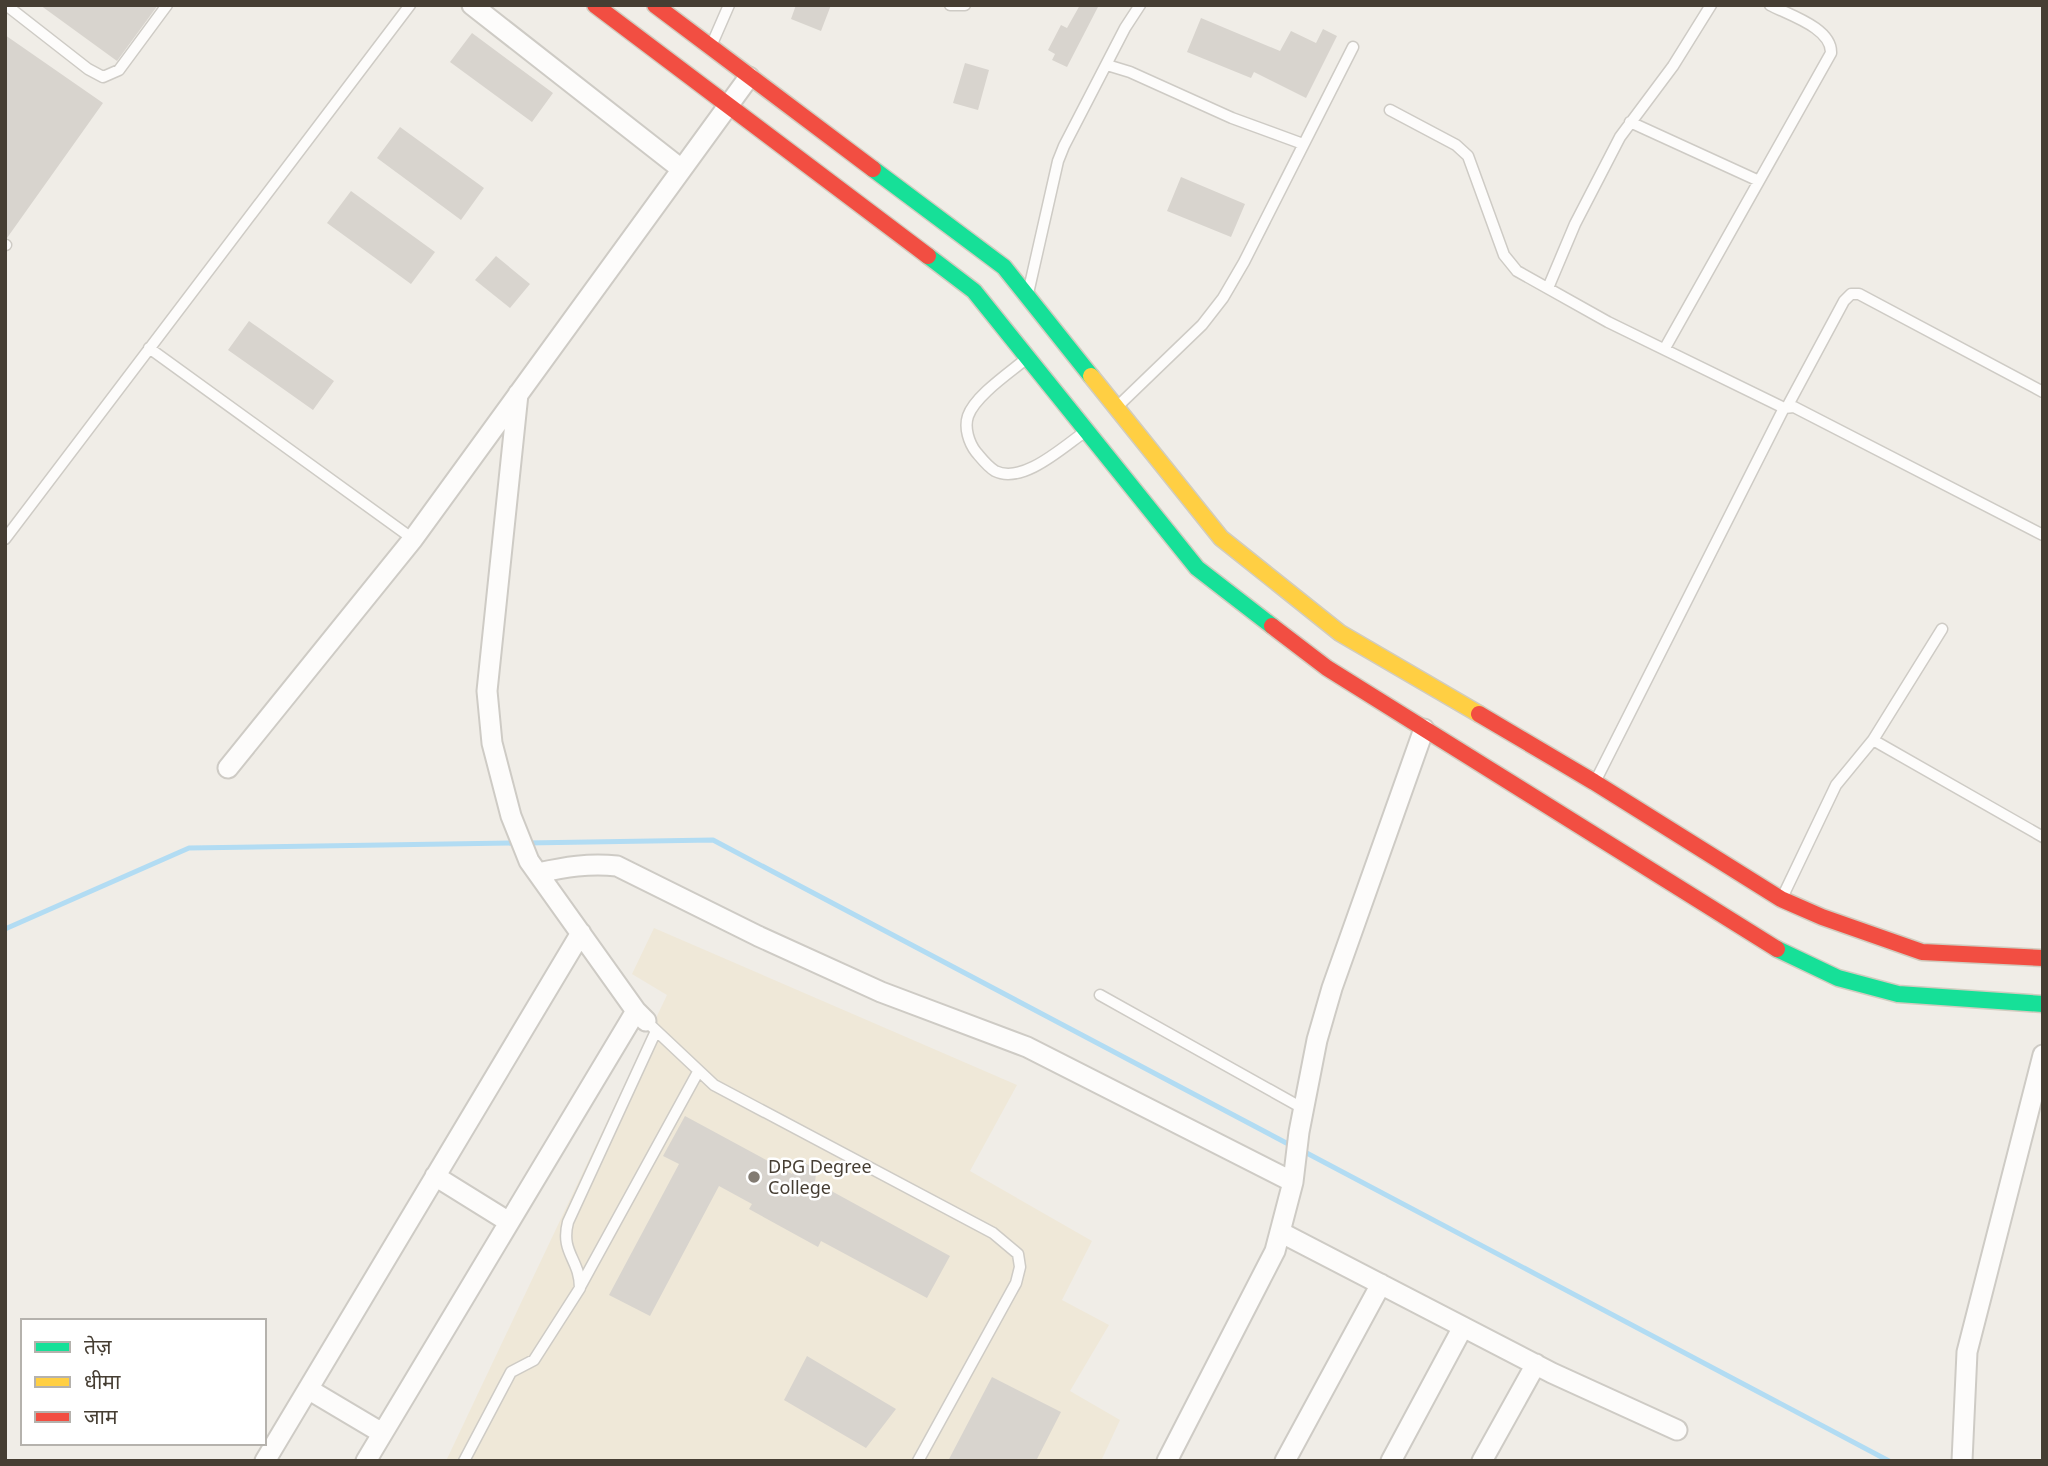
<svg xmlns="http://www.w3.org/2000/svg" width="2048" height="1466" viewBox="0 0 2048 1466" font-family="'Noto Sans','Noto Sans Devanagari',sans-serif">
<rect width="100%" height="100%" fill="#f0ede7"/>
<path fill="#efe8d8" d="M654,928L1017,1085L970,1171L1092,1241L1062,1300L1109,1325L1070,1391L1120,1420L1101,1461H446L667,995L632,974Z"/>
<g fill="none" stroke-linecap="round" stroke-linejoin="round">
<path stroke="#b2dcf3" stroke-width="5" d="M527,843L713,840L1292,1146
M5,929L189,848L518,843
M1301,1150L1889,1461"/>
</g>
<path fill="#d8d4ce" d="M40,5H158L117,61Z
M796,5H831L821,31L791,19Z
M1080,5H1099L1067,67L1052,60L1055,54L1048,50L1061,25L1067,28Z
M1201,18L1280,51L1291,31L1316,43L1323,29L1337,36L1306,98L1254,72L1251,78L1187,52Z
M472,33L553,93L532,122L450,62Z
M5,35L103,103L7,238H5Z
M965,63L989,70L978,110L953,103Z
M400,127L484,188L461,220L377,158Z
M1181,177L1245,204L1231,237L1167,211Z
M351,191L435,252L411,284L327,223Z
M496,256L530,284L510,308L475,280Z
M249,321L334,381L313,410L228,350Z
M685,1116L792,1174L797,1165L803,1163L809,1165L816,1174L815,1182L950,1256L927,1298L821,1241L818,1247L749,1209L752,1204L719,1186L650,1316L609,1295L679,1164L663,1156Z
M807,1356L896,1409L866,1448L784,1400Z
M992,1377L1061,1412L1036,1461H948Z"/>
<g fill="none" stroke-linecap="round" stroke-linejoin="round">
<g stroke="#cecbc5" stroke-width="13">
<path id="lane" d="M6,5L88,69L103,77L119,70L167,5
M950,5H965
M712,44L729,5
M1107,65L1130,72L1232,118L1303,144
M1390,110L1456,145L1468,156L1504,255L1517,271L1608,322L1784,408
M1630,122L1759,181
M5,245H6
M1548,288L1575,224L1620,137L1673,66L1711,5
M1029,289L1058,161L1064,146L1125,28L1140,5
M149,348L413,539
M1665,348L1831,53C1832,28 1789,15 1770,5
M1026,359C1009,373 975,396 968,416C964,428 969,443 976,452C982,459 987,466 995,471C1023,485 1064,446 1086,431
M1119,405L1202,325L1223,298L1244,262L1353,47
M1787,407L1844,301L1851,294H1859L2043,392
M5,539L410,5
M1873,740L2043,837
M1595,782L1784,408L1794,407L2043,535
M1782,898L1836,785L1873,740L1942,629
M1100,995L1304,1109
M646,1021L714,1085L993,1233L1018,1254L1020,1267L1016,1283L918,1461
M580,1287L698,1072
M464,1461L511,1372L534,1360L580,1288C580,1259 560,1253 568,1222L656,1031"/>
</g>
<g stroke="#cecbc5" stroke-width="23">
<path id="street" d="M472,5L680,168
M518,394L487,691L492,743L511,816L529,861L636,1011L646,1021
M228,768L413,539L749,77
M538,873C565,867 589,863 617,866L758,936L881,992L1027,1047L1293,1182
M435,1176L509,1222
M1280,1232L1552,1373L1677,1430
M308,1389L382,1433
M265,1461L581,933
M366,1461L636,1011
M1167,1461L1275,1251L1293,1182L1299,1132L1317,1040L1332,988L1424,729
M1285,1461L1381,1284
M1391,1461L1463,1327
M1482,1461L1536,1364
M1962,1461L1967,1352L2043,1055"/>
</g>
<g stroke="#d1ccbf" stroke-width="19">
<path id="fast" d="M873,169L1004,267L1091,376
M928,256L974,291L1197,568L1272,626
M1777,949L1838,978L1898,994L2043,1004"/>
</g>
<g stroke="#d1ccbf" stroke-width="19">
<path id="slow" d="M1091,376L1221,538L1340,633L1479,714"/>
</g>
<g stroke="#d1ccbf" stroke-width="19">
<path id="jam" d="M595,5L928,256
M655,5L873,169
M1272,626L1327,668L1777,949
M1479,714L1594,782L1781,899L1822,917L1922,952L2043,958"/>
</g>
<use href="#lane" stroke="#fdfcfb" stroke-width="10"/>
<use href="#street" stroke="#fdfcfb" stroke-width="19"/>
<use href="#fast" stroke="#16e098" stroke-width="16"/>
<use href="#slow" stroke="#ffcf43" stroke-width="16"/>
<use href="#jam" stroke="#f24e42" stroke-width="16"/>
</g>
<circle fill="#827b72" stroke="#fff" stroke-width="2.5" cx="754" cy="1177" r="7"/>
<g text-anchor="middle" stroke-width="5" stroke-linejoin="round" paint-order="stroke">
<g font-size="18" fill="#463e33" stroke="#fff" text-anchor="start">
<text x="768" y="1173">DPG Degree<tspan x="768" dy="21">College</tspan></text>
</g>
</g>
<rect width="2048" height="1466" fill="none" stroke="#463e33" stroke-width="14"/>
<rect x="21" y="1319" width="245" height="126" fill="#ffffff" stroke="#b5b2ad" stroke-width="2"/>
<rect x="35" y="1342" width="35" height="10" fill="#16e098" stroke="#b5b2ad" stroke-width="2"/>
<text x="84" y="1354" font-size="21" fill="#463e33">तेज़</text>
<rect x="35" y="1377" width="35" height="10" fill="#ffcf43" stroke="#b5b2ad" stroke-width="2"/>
<text x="84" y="1389" font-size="21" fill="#463e33">धीमा</text>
<rect x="35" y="1412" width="35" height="10" fill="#f24e42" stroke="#b5b2ad" stroke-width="2"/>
<text x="84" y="1424" font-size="21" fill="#463e33">जाम</text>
</svg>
